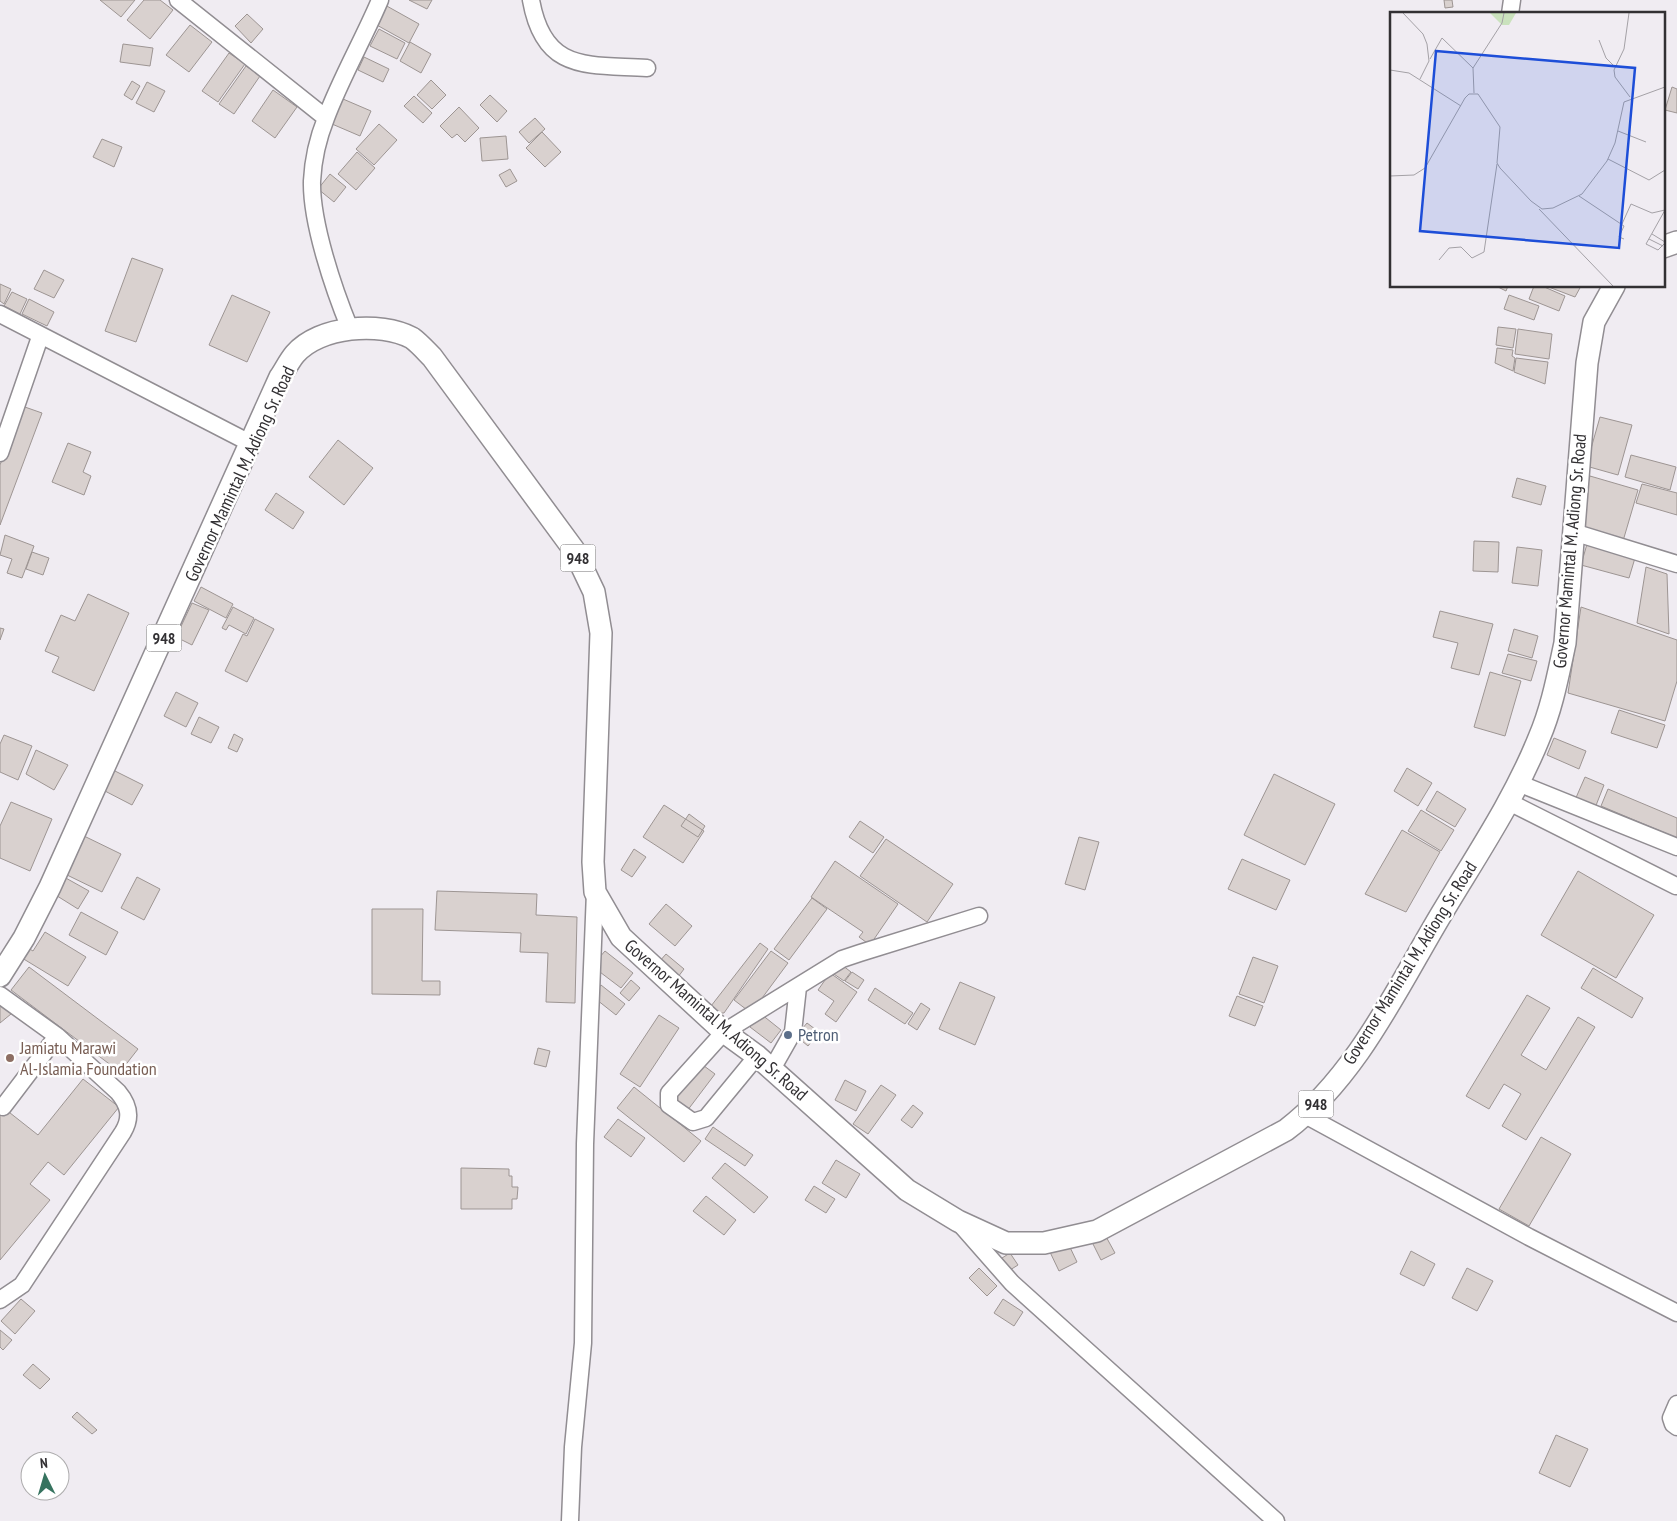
<svg xmlns="http://www.w3.org/2000/svg" width="1677" height="1521" viewBox="0 0 1677 1521" font-family="'PT Sans Narrow',sans-serif">
<rect width="100%" height="100%" fill="#f0ecf2"/>
<path fill="#d9d1cf" stroke="#9d9593" d="M100,0H135L121,17Z
M144,0H160L173,10L150,39L127,20Z
M409,0H432L427,9Z
M1444,0H1452L1453,7L1445,8Z
M385,5L419,24L409,43L375,24Z
M247,14L263,29L251,43L235,26Z
M190,25L212,42L189,72L166,55Z
M379,29L405,43L397,59L370,46Z
M410,42L431,54L421,73L400,61Z
M123,44L153,48L150,66L120,62Z
M229,53L245,64L218,102L202,91Z
M364,57L389,69L383,82L358,70Z
M246,66L260,76L234,114L219,104Z
M431,80L446,95L432,109L417,95Z
M132,81L140,86L132,100L124,95Z
M147,82L165,91L154,112L136,103Z
M1672,87L1677,89V113L1665,110Z
M273,90L297,107L275,138L252,121Z
M490,95L507,111L497,122L480,105Z
M414,96L432,113L423,123L404,106Z
M343,99L371,111L360,136L332,124Z
M459,107L479,128L465,142L457,134L452,138L440,126Z
M535,118L545,129L529,143L519,132Z
M379,124L397,140L374,165L356,149Z
M542,132L561,152L545,167L526,148Z
M506,136L508,159L482,161L480,138Z
M102,139L122,147L114,167L93,157Z
M357,152L375,168L356,190L338,174Z
M510,169L517,181L506,187L499,175Z
M330,174L346,187L334,202L318,189Z
M132,258L163,269L136,342L105,331Z
M44,270L64,280L54,298L34,289Z
M0,284L11,289L4,304L0,301Z
M1496,286H1508L1506,291Z
M1534,286H1542L1565,296L1559,311L1529,299Z
M1546,286H1581L1575,297Z
M12,292L27,299L20,314L4,306Z
M232,295L270,312L247,362L209,345Z
M1509,295L1539,306L1534,320L1504,309Z
M29,299L54,312L47,326L22,314Z
M1498,327L1516,329L1513,348L1496,345Z
M1518,329L1552,334L1549,359L1515,354Z
M1497,348L1513,350L1512,356L1515,358L1513,371L1495,363Z
M1516,358L1548,362L1545,384L1514,372Z
M22,406L42,413L0,525V465Z
M1600,417L1632,425L1618,475L1586,466Z
M338,440L373,468L344,505L309,477Z
M68,443L91,452L83,472L91,476L84,495L52,482Z
M1631,455L1676,467L1670,490L1625,477Z
M1590,476L1638,490L1623,541L1575,527Z
M1517,478L1546,486L1541,505L1512,497Z
M1642,484L1677,493V515L1636,503Z
M276,493L304,512L293,529L265,510Z
M5,535L34,546L22,578L7,573L12,559L0,555Z
M1474,541L1499,542L1498,572L1473,571Z
M1587,544L1635,558L1629,578L1581,565Z
M1517,547L1542,550L1538,586L1512,583Z
M32,552L49,558L43,575L26,569Z
M1646,567L1667,574L1669,634L1637,623Z
M201,587L233,604L226,618L194,601Z
M88,594L129,613L94,691L52,672L59,657L45,651L61,615L75,621Z
M192,603L209,610L192,645L176,637Z
M233,607L254,618L246,634L229,625L226,630L222,628Z
M1581,607L1677,640V681L1665,721L1568,693Z
M1440,611L1493,624L1479,675L1451,668L1458,643L1433,637Z
M255,619L274,629L247,682L225,671L243,634L247,636Z
M0,628L4,629L0,640Z
M1514,629L1538,636L1532,658L1508,651Z
M1508,654L1537,661L1531,681L1502,673Z
M1490,672L1521,681L1505,736L1474,727Z
M176,692L198,703L186,727L164,716Z
M1619,710L1665,725L1657,748L1611,733Z
M199,717L219,727L211,743L191,734Z
M234,734L243,739L237,752L228,748Z
M4,735L32,746L18,780L0,772V744Z
M1554,738L1586,751L1579,769L1547,755Z
M36,750L68,765L54,790L26,774Z
M1407,768L1432,783L1418,806L1394,791Z
M113,770L143,785L132,805L103,790Z
M1274,774L1335,804L1305,865L1244,835Z
M1585,777L1604,785L1595,808L1575,800Z
M1608,789L1677,818V838L1601,806Z
M1437,791L1466,809L1455,827L1426,810Z
M11,802L52,819L30,871L0,858V826Z
M664,805L704,831L683,863L643,837Z
M1421,810L1454,830L1441,851L1408,831Z
M689,814L705,826L698,837L681,826Z
M860,821L884,837L873,853L849,837Z
M1402,830L1440,852L1406,912L1365,894Z
M84,836L121,854L102,892L65,874Z
M1079,837L1099,842L1085,890L1065,884Z
M886,839L953,884L927,922L860,876Z
M634,849L646,857L632,877L621,870Z
M1242,859L1290,880L1276,910L1228,889Z
M835,861L898,904L870,945L859,937L863,932L811,897Z
M1578,871L1654,915L1616,978L1541,935Z
M64,877L89,891L78,909L54,894Z
M137,877L160,889L144,920L121,908Z
M437,891L537,894L536,915L577,917L575,1003L546,1002L548,953L520,952L521,933L435,930Z
M812,898L827,909L789,960L774,949Z
M666,904L692,926L675,946L649,924Z
M372,909H423L422,981H440V995L372,994Z
M81,912L118,932L106,955L69,935Z
M45,932L86,957L68,986L22,958L28,948L33,951Z
M760,943L768,949L724,1013H720L711,1006Z
M605,951L633,973L621,988L592,966Z
M771,951L788,963L751,1013L734,1000Z
M666,954L684,969L678,977L659,962Z
M1253,957L1278,966L1264,1003L1239,994Z
M838,962L851,972L844,981L831,972Z
M29,967L138,1049L120,1072L11,990Z
M1593,968L1643,998L1632,1018L1581,988Z
M852,972L864,980L858,989L845,981Z
M830,973L857,992L836,1022L825,1014L834,1001L818,990Z
M631,980L640,988L629,1001L620,993Z
M960,982L995,997L975,1045L939,1029Z
M601,985L625,1004L616,1015L592,996Z
M875,988L913,1013L905,1024L868,1000Z
M1527,995L1550,1008L1521,1055L1546,1070L1578,1017L1595,1027L1526,1140L1502,1126L1521,1094L1504,1084L1489,1109L1466,1096Z
M1237,996L1263,1006L1255,1026L1229,1016Z
M0,1003L11,1014L0,1023Z
M921,1003L930,1009L917,1030L908,1024Z
M761,1014L781,1030L771,1043L750,1027Z
M659,1015L679,1028L640,1087L620,1074Z
M807,1023L819,1032L808,1046L796,1036Z
M538,1048L550,1051L546,1067L534,1064Z
M700,1063L715,1074L687,1111L672,1100Z
M83,1079L119,1107L64,1175L48,1162L30,1184L50,1200L0,1260V1105L38,1135Z
M845,1080L866,1091L856,1111L835,1100Z
M881,1085L896,1095L868,1134L853,1124Z
M634,1087L701,1141L684,1162L617,1108Z
M913,1105L923,1113L912,1128L901,1120Z
M618,1119L645,1138L631,1157L604,1137Z
M713,1127L753,1155L745,1166L705,1139Z
M1541,1137L1571,1154L1529,1226L1499,1209Z
M836,1160L860,1174L846,1198L822,1183Z
M725,1163L768,1197L754,1213L712,1178Z
M461,1168L509,1169V1176H512V1187H518L517,1199H512V1209H461Z
M814,1186L835,1199L826,1213L805,1200Z
M706,1196L736,1220L724,1235L693,1211Z
M1104,1233L1115,1253L1101,1260L1091,1240Z
M1067,1241L1077,1262L1059,1271L1049,1250Z
M1411,1251L1435,1264L1424,1286L1400,1274Z
M1010,1253L1018,1265L1010,1270L1002,1258Z
M979,1268L997,1286L987,1296L969,1278Z
M1467,1268L1493,1281L1477,1311L1452,1298Z
M21,1299L35,1311L15,1334L1,1321Z
M1003,1299L1023,1312L1014,1326L994,1313Z
M0,1330L12,1340L3,1350L0,1347Z
M33,1364L50,1379L40,1389L23,1375Z
M77,1412L97,1430L92,1434L72,1417Z
M1556,1435L1588,1449L1570,1487L1539,1473Z"/>
<g fill="none" stroke-linecap="round" stroke-linejoin="round">
<g stroke="#918d92" stroke-width="19">
<path id="minor" d="M178,0L326,118
M531,0C544,73 587,64 647,68
M1510,14L1512,0
M0,314L250,443
M350,329C334,290 311,223 312,181C313,160 318,138 326,118C340,80 364,38 380,0
M0,453L40,337
M1573,532L1677,564
M1518,783L1677,847
M1509,802L1676,886
M0,995L57,1036L3,1107
M757,1056L706,1118L693,1122L669,1105V1093L724,1032L842,959L860,953L979,916
M772,1069L793,1032L798,987
M1305,1115L1529,1237L1677,1313
M961,1225L1012,1283L1276,1521
M0,1300L22,1285L123,1132C132,1117 129,1105 118,1092L57,1036
M1677,1404L1671,1418L1673,1424L1677,1427
M570,1521L573,1447L583,1343L585,1144L595,892"/>
</g>
<g stroke="#918d92" stroke-width="24">
<path id="major" d="M1663,247L1677,242
M0,976L24,938L50,887L280,377C285,370 289,361 295,354C319,326 380,321 412,338C419,343 426,351 432,357L574,550L594,592L601,633L593,862L595,892L621,937L724,1032L757,1056L907,1190L958,1221L1006,1243H1044L1097,1231L1286,1130C1357,1076 1397,988 1442,913C1476,856 1514,800 1539,738C1552,708 1558,675 1565,643L1587,363L1594,322L1614,286"/>
</g>
<use href="#minor" stroke="#fff" stroke-width="16"/>
<use href="#major" stroke="#fff" stroke-width="21"/>
</g>
<circle fill="#5c6f8a" stroke="#fff" stroke-width="2" cx="788" cy="1035" r="5"/>
<circle fill="#8d6e63" stroke="#fff" stroke-width="2" cx="10" cy="1058" r="5"/>
<g text-anchor="middle" stroke-width="5" stroke-linejoin="round" paint-order="stroke">
<g fill="#fff" stroke="#706e70" stroke-width="1">
<rect x="560.5" y="544.5" width="35" height="27" rx="4"/>
<rect x="146.5" y="624.5" width="35" height="27" rx="4"/>
<rect x="1298.5" y="1090.5" width="35" height="27" rx="4"/>
</g>
<g font-size="16" font-weight="bold" fill="#323033">
<text x="578" y="564">948</text>
<text x="164" y="644">948</text>
<text x="1316" y="1110">948</text>
</g>
<g font-size="18" fill="#323033" stroke="#fff">
<text transform="translate(240 474) rotate(-65)" y="6">Governor Mamintal M. Adiong Sr. Road</text>
<text transform="translate(1570 551) rotate(-85)" y="6">Governor Mamintal M. Adiong Sr. Road</text>
<text transform="translate(1410 963) rotate(-58)" y="6">Governor Mamintal M. Adiong Sr. Road</text>
<text transform="translate(716 1020) rotate(41)" y="6">Governor Mamintal M. Adiong Sr. Road</text>
</g>
<g font-size="18" fill="#4e5e75" stroke="#fff" text-anchor="start">
<text x="798" y="1041">Petron</text>
</g>
<g font-size="18" fill="#785e54" stroke="#fff" text-anchor="start">
<text x="20" y="1054">Jamiatu Marawi<tspan x="20" dy="21">Al-Islamia Foundation</tspan></text>
</g>
</g>
<g transform="translate(1390 12)">
<rect width="275" height="275" fill="#f0ecf2"/>
<path d="M100,1H126L119,13H112Z" fill="#cae2bd"/>
<path fill="none" stroke="#a4a1a6" stroke-width="1" d="M13,1L33,22L37,32L39,49L30,67M239,1L234,37L224,58L225,65L240,85M209,28L216,46L225,55M40,47L52,26L83,56M0,58L19,61L71,94M84,81L83,56L112,11L114,1M228,119L256,130M218,147L259,168L275,158M0,164L24,163L35,156L75,86L79,82H88L110,115L107,151L110,156L141,189L152,197L163,196L192,182L217,149L225,131L234,90L275,75M189,184L234,214L229,225L234,227M149,197L223,274M275,198L256,232L268,238L275,231M232,212L241,192L262,201L275,198M262,222L275,230M259,227L273,234M49,248L59,236L71,235L82,246L94,240L107,152"/>
<path fill="#1d4ed8" fill-opacity="0.15" stroke="#1d4ed8" stroke-width="2.5" d="M46,39L245,56L229,236L30,219Z"/>
<rect width="275" height="275" fill="none" stroke="#323033" stroke-width="2.5"/>
</g>
<g transform="translate(45 1476) rotate(355)"><circle r="24" fill="#ffffff" stroke="#adacad"/>
<path d="M0-4L9 19L0 12L-9 19Z" fill="#36735f"/>
<text y="-8" font-size="14" font-weight="bold" text-anchor="middle" fill="#323033">N</text>
</g>
</svg>
